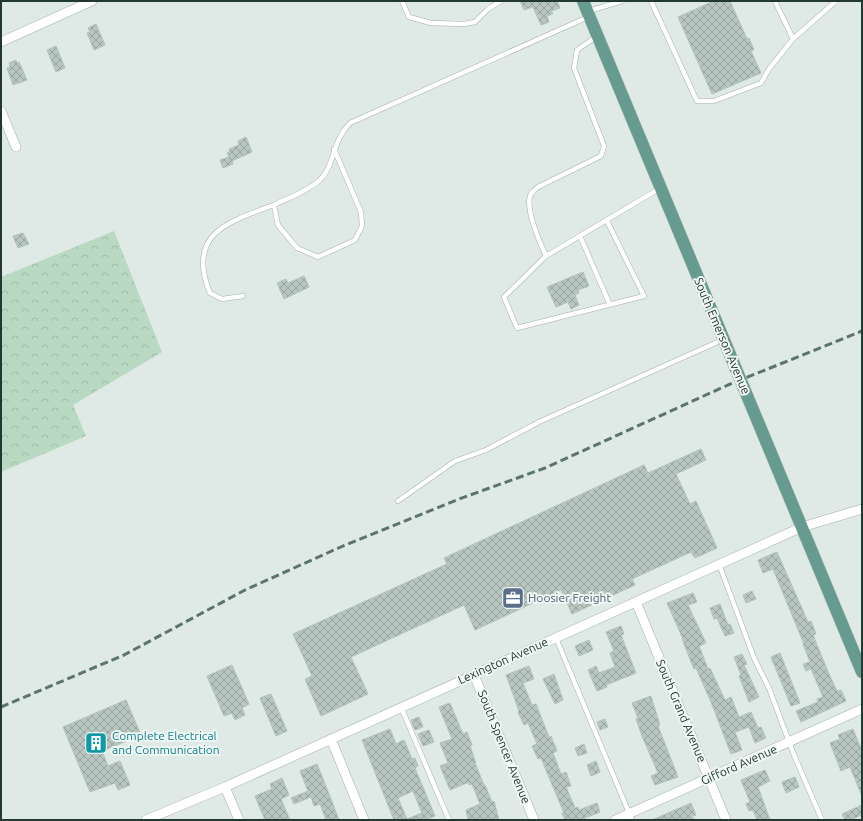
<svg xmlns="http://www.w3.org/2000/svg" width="863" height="821" viewBox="0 0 863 821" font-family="Ubuntu,sans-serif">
<defs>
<pattern id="forest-crowns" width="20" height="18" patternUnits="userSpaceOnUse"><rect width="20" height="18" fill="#bad9c3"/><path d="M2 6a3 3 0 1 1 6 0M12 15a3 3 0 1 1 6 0" fill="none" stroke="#a0bba8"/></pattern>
<pattern id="building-cross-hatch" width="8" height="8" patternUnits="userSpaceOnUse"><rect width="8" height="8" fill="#b8c6c1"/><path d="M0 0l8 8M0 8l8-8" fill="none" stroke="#95a29d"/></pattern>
</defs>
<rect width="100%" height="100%" fill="#dfe9e5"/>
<path fill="url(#forest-crowns)" d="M114,231L162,352L73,405L86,436L1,472V277Z"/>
<path fill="url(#building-cross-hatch)" stroke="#b2c2bc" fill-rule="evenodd" d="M520,1H557L560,8L551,11L553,14L547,16L549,22L541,25L533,7L524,10Z
M714,1H730L747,39L749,38L754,50L751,51L761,73L712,94L678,17Z
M96,24L105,45L94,50L87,33L90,32L88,28Z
M56,46L65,68L56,72L47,50Z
M16,60L17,63L19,62L27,80L13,85L7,68L10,67L9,63Z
M246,137L252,152L232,161L233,164L223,168L220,160L229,157L227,153L230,151L229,149L239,145L238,141Z
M23,233L29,244L18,248L13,236Z
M583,272L589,286L578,290L579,293L575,295L579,305L571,309L568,302L556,307L547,287Z
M304,276L309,287L284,299L277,283L286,279L288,283Z
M701,449L706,460L676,474L690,504L696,501L717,548L695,558L691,552L632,579L635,585L572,614L561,590L475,630L464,605L351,657L368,694L321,716L305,679L312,676L293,634L447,564L444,558L644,465L648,473Z
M777,552L808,622L811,621L816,634L813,635L829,674L837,691L841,690L846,701L801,722L796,711L818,702L817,699L823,697L811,669L806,671L803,664L810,662L803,644H804L773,569L763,573L758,560Z
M752,591L756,599L746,603L743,595Z
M693,593L697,602L688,605L706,643L699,646L708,669L710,668L725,700L731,697L739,717L751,712L758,728L761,727L766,738L755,743L749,727L735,732L742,750L731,754L711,702L696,668L694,669L682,639H683L667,603Z
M720,604L728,625L730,624L734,633L725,636L717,618L714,619L710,608Z
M621,626L624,634L621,635L636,673L606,685L607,687L597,691L588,670L596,666L599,673L615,667L610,653L614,651L606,632Z
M589,640L593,650L579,656L575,646Z
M780,653L800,703L791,706L771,657Z
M742,654L747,664L744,665L759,697L749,702L739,676L741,675L734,657Z
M232,665L249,704L242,708L245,715L235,720L232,713L224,716L207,676Z
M529,666L534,679L523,683L532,705L536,704L549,737L551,736L557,751L553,753L561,774L566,772L571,786L566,787L575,808L578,807L579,810L597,803L600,812L580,820H565L562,813H564L548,775L541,758L538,759L532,746L537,744L528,723L524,725L518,712L519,711L506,675Z
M554,674L563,700L555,704L543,679Z
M271,694L287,731L276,736L260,698Z
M651,696L660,725L658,726L678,777L655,785L651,776L658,773L642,736L636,719L638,718L632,703Z
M126,700L141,735L102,751L108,766L120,761L130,785L118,790L115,783L90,792L63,727Z
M450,703L463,734L467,732L472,745L470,746L476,763H475L484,785H485L492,802L494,801L499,820H468L466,810L480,804L472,784L469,785V782L450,790L440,766L448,763L440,743L452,739L439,707Z
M419,717L423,727L415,730L411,720Z
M605,719L608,727L600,730L597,722Z
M390,729L396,744L404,740L412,759L415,758L418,766L415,768L435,816L425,820H394L362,740ZM413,791L422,813L407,819L398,798Z
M853,729L862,751V796L850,767L841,771L830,743L840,739L838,735Z
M429,730L434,742L423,746L418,734Z
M584,744L587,753L578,756L575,748Z
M596,761L600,772L591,776L587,765Z
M317,764L331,799L339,820H326L320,804L314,806L311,797L294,804L291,798L308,791L300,771Z
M765,770L770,781L758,787L770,820H757L753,810L749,811L746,804L750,802L741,780Z
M795,777L799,787L786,793L782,782Z
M282,778L289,795L281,799L290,820H265L255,796L272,789L270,784Z
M691,803L696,815L692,816L694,820H652Z
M862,805V815L850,820H845L842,814Z"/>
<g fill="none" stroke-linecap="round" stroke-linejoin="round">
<g stroke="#a3b0ac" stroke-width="5.5">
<path id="service" d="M402,1L409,17L431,23L464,24L475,22L488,9L501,1
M651,1L697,101H714L761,83L769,69L793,39
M775,1L793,39L836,1
M589,11L622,1
M596,37L577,50L574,68L604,146L601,156L538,187C535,190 531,192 530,196C526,211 540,243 546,256L504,297L517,328L644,296L607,221
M334,149L361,212L362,226L355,240L318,257L297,248L278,225L274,205C288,198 308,191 320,180C335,165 332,141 350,123L588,17
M580,236L610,305
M546,256L659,189
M243,296L222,299L210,293C186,234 227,222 274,205
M398,501L455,461L486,450L539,422L722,340
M719,564L754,658L769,688L794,755L822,820
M556,638L632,820
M401,707L449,820"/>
</g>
<g stroke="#a3b0ac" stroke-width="10">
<path id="minor" d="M1,42L92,1
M1,111L16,147
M636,602L726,820
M474,675L534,820
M331,739L364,820
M225,787L239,820
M146,820L225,787L802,527L862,509
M615,820L862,709"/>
</g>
<g stroke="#bdc3c2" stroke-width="13">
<path id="primary" d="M583,1L862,672"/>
</g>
<use href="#service" stroke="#fff" stroke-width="4.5"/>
<use href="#minor" stroke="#fff" stroke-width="9"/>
<use href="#primary" stroke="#679b90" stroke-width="12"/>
<path stroke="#5c746e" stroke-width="3" stroke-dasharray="8 4" stroke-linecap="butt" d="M1,707L124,655L245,590L343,546L459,499L545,468L728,385L862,331"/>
</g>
<defs>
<g id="office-square" transform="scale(1.15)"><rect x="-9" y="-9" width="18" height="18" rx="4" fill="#5c6f8a" stroke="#eff6f3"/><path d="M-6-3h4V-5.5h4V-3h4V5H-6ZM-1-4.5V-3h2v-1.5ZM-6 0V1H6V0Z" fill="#fff"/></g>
<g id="building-square" transform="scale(1.15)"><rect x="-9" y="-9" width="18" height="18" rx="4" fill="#0f9aa8" stroke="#eff6f3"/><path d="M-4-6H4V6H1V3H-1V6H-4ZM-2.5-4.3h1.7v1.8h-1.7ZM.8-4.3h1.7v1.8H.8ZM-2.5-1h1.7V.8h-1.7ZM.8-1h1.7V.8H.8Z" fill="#fff"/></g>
</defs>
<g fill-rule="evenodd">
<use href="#office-square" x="513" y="598"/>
<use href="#building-square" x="96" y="743"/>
</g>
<g text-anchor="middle" stroke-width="4" stroke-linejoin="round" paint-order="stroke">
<g font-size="12" fill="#223833" stroke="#eff6f3">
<text transform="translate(722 336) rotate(67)" y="4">South Emerson Avenue</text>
<text transform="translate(503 661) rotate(-24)" y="4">Lexington Avenue</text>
<text transform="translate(681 711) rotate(67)" y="4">South Grand Avenue</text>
<text transform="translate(504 747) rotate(68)" y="4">South Spencer Avenue</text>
<text transform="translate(739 765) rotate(-24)" y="4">Gifford Avenue</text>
</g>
<g font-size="12" fill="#4e5e75" stroke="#eff6f3" text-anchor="start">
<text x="528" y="602">Hoosier Freight</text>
</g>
<g font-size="12" fill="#0d838f" stroke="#eff6f3" text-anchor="start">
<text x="112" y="740">Complete Electrical<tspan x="112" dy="14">and Communication</tspan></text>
</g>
</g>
<rect width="863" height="821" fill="none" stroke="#223833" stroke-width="4"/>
</svg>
